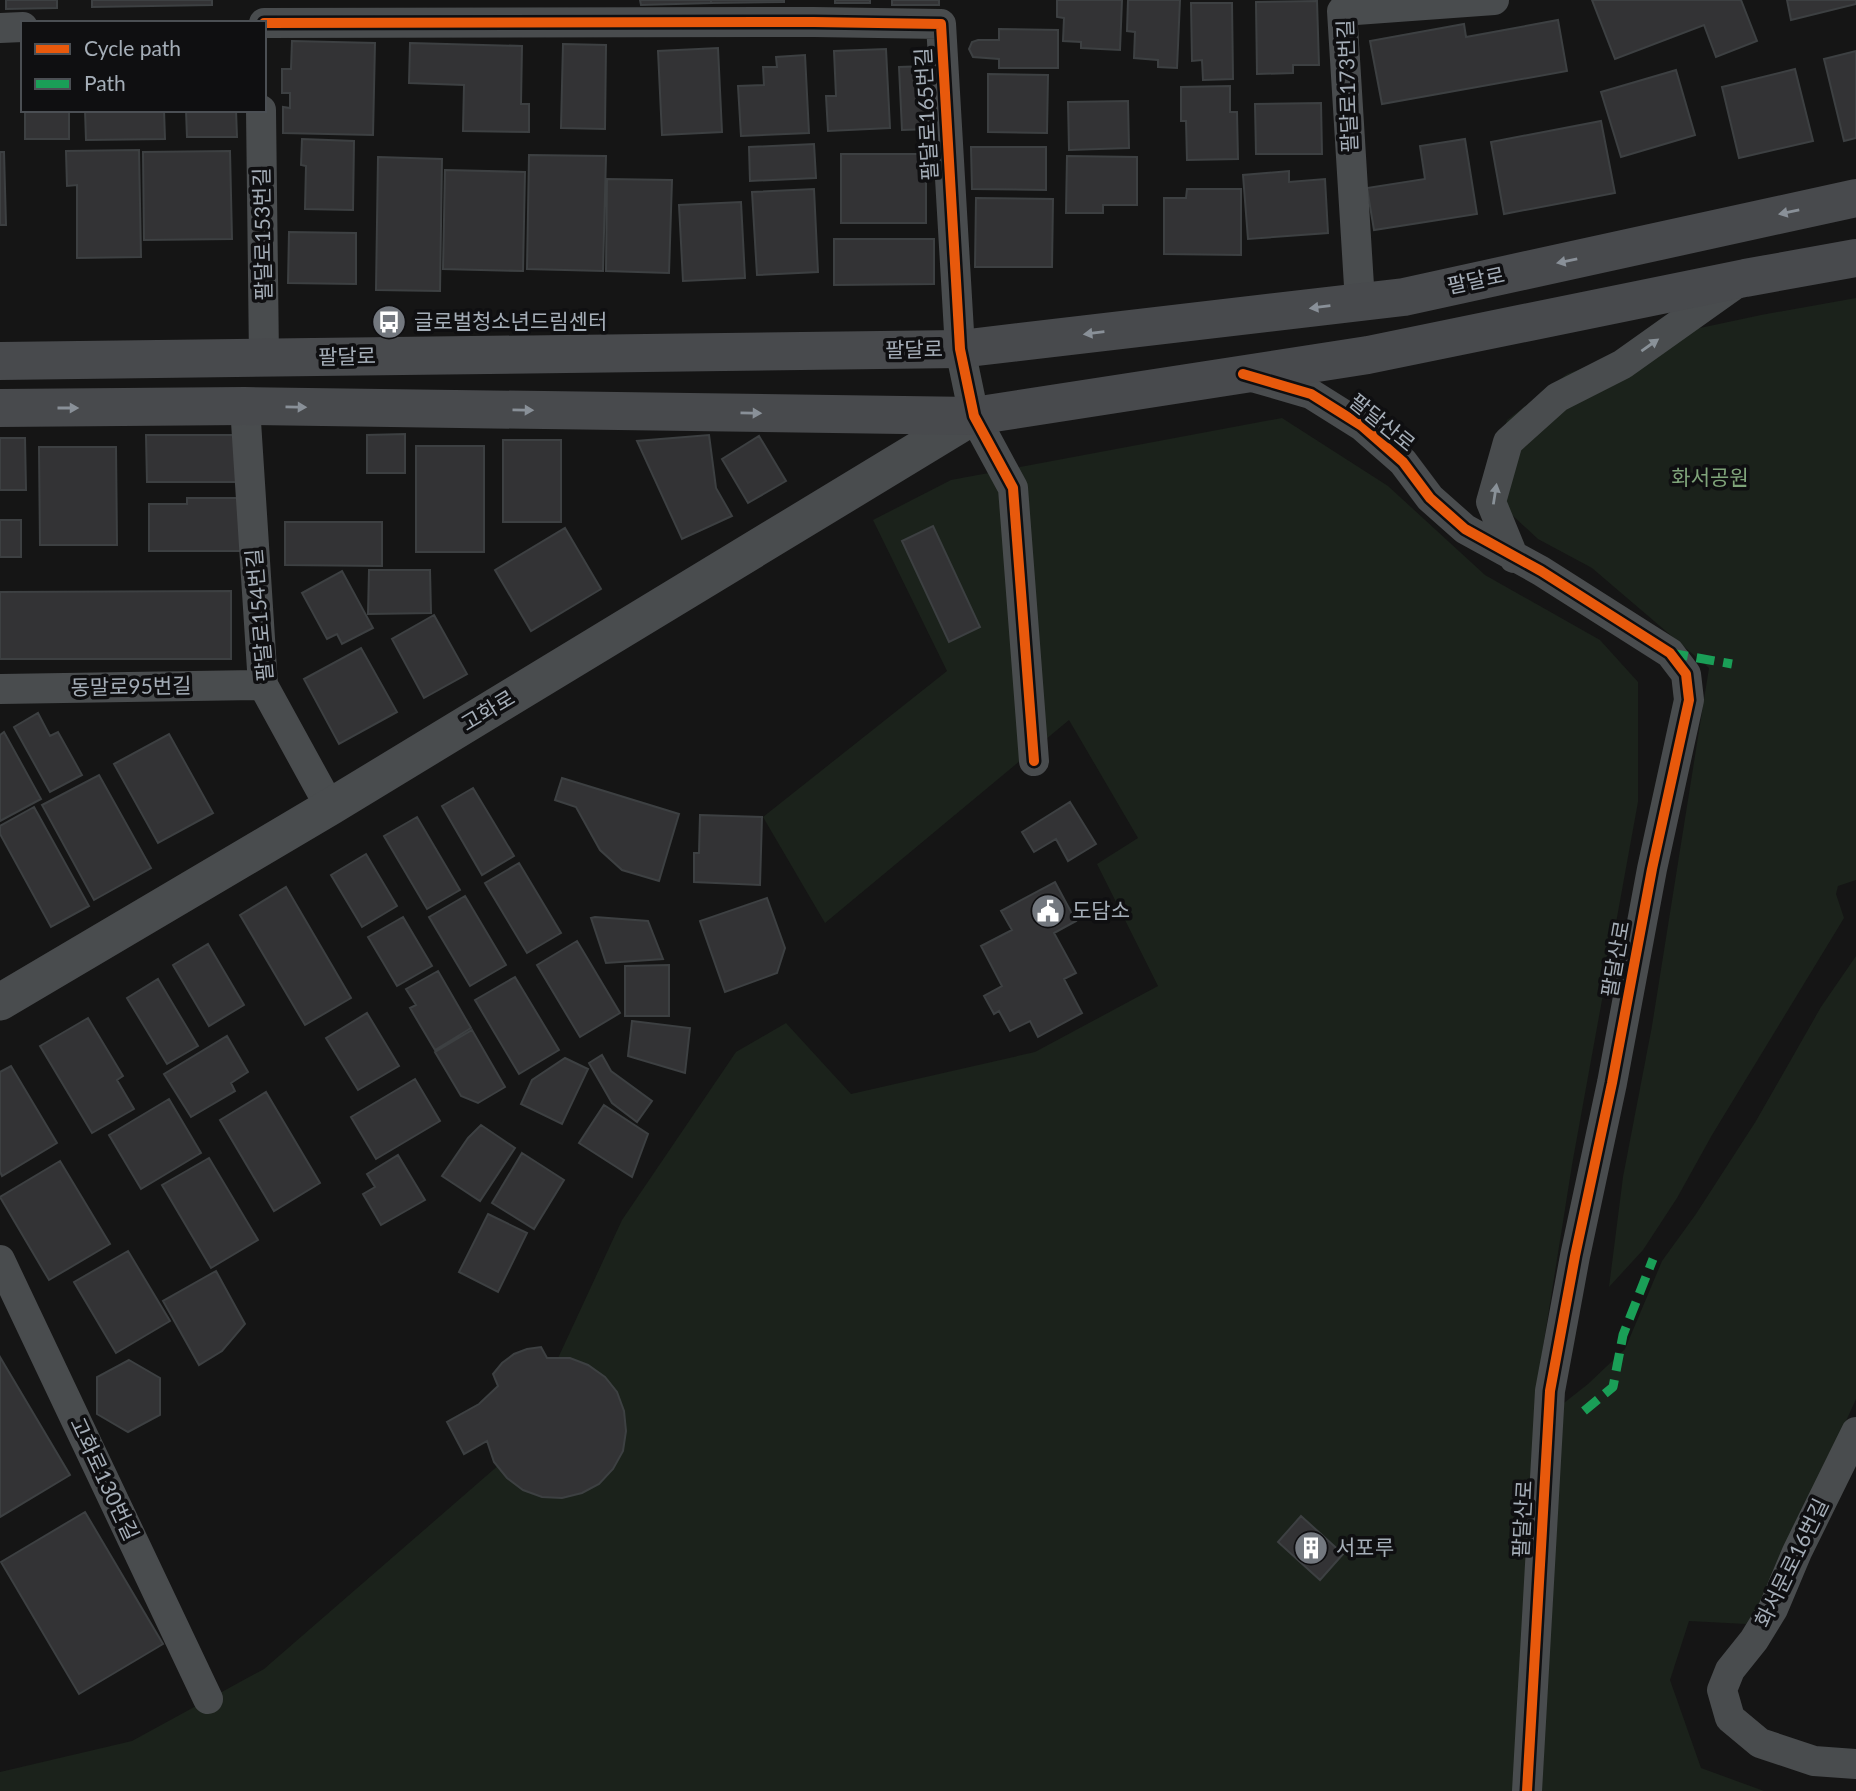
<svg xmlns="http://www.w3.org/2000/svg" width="1856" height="1791" viewBox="0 0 1856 1791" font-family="Lato,'Noto Sans KR',sans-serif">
<rect width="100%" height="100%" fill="#151515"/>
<path fill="#1b221b" d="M1856,298V880L1838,886L1836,894L1844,918L1712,1135L1677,1198L1643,1250L1609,1287L1623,1177L1652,1026L1709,668L1592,568L1538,539L1497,501L1493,464L1507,420L1567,374L1686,331L1761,315Z
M1282,418L1388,486L1485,575L1600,640L1638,682V802L1572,1165L1541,1360L1536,1425L1588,1384L1625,1349L1662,1261L1696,1214L1756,1121L1821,1007L1856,956V1399L1766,1598L1746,1624L1689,1621L1670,1680L1701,1768L1764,1791H0V1772L132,1741L264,1669L515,1451L622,1220L736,1052L786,1023L851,1094L1035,1052L1158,986L1097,864L1138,838L1069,720L825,923L763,817L947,671L873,520L951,480Z"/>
<path fill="#333335" stroke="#3d4042" stroke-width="2" d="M6,0H57V8L6,9Z
M92,0H212V5L92,7Z
M640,0H711V3L641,5Z
M711,0H784V2L711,3Z
M835,0H870V3H835Z
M892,0H939V5H892Z
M1057,0H1122L1120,50L1081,48V42L1063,41L1064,18L1057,17Z
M1128,0H1180L1177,68L1158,67V60L1134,58L1135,32L1127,31Z
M1592,0H1741L1757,41L1716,57L1704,25L1615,59Z
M1787,0H1856V4L1791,20Z
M1317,1L1319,65H1293V73L1257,74L1256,2Z
M1191,3H1232L1233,79L1203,80L1202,60L1192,61Z
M1558,20L1567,71L1382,104L1370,41L1464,24L1466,37Z
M999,29L1058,30V68H999V59L973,57L969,49L972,42L978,40H999Z
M292,41L375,43L373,135L283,133V107L290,108V93H282V69H291Z
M410,43L522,46L521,104H529V132L463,131L464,85L409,83Z
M563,44L606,45L605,129L561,128Z
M718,48L722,132L662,135L658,51Z
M886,49L890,128L828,131L826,96H836L834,51Z
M1856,51V138L1844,141L1824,59Z
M805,55L809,133L741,136L738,86L764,85L763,67H777L776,57Z
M927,66L930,129L902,130L899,67Z
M1795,69L1813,141L1739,158L1722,87Z
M1676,70L1695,135L1621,157L1601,92Z
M988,74L1048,75L1047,133L988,132Z
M1230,86V112H1237L1238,159L1187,160L1186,121H1181V87Z
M1128,101L1129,148L1069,150L1068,102Z
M1321,103L1322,154H1256L1255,104Z
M25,110H69V139H25Z
M85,110H164L165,139L86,140Z
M186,110H236L237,137H187Z
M1601,121L1615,193L1504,214L1491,142Z
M302,139L354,141L353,210L305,209L306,166L301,165Z
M1465,139L1477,214L1374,230L1367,188L1425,179L1420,146Z
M814,144L816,178L750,181L749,147Z
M971,147H1046V190L972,189Z
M139,150L141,257L77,258V185L67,186L66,151Z
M230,151L232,239L144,240L143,152Z
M0,152H4L6,225H0Z
M841,154H926V223H841Z
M529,155L606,156L603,271L527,269Z
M1067,156L1137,157V205H1103V213H1066Z
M378,157L442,159L440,291L376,290Z
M445,170L525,172L523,271L443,269Z
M1289,171V182L1325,179L1328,233L1248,239L1243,175Z
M607,179L672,180L669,273L606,271Z
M814,189L818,272L757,275L752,192Z
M1187,189H1241V255L1164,254V198H1186Z
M976,198L1053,199L1052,267H975Z
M741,202L745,278L683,281L679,205Z
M289,232L356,233V284L288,283Z
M834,239H934V284L834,285Z
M405,434V473H367V435Z
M146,435H237L238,482H147Z
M709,435L716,488L732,516L682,539L637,441Z
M759,436L786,481L748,503L722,459Z
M0,438H25L26,490H0Z
M503,440H561V522H503Z
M416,446H484V552H416Z
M39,447H116L117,545H40Z
M187,498H241V551H149V504H187Z
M0,520H21V557H0Z
M285,522H382V566L285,565Z
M933,526L980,627L949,642L902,541Z
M565,528L601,589L531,631L495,570Z
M369,570H430L431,613L368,614Z
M342,571L373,628L342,644L337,634L327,639L302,593Z
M231,591V659H0V592Z
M434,615L467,674L424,698L392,639Z
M361,648L397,712L339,744L304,679Z
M38,713L50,736L58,732L82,775L50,792L14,727Z
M4,732L41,799L0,821V735Z
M169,734L213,813L158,843L114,764Z
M99,775L151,868L94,900L42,805Z
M562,778L679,814L659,881L622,870L600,850L576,807L555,800Z
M473,788L514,856L482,875L442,806Z
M1070,802L1096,844L1068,861L1056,839L1034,852L1022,832Z
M34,807L89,906L51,927L0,834V826Z
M700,815L762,817L760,885L694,882V853H699Z
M417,817L460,890L427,909L384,836Z
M366,854L397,906L362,927L331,875Z
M519,863L561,933L527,953L485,883Z
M1055,882L1076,921L1054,933L1076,973L1064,979L1082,1013L1038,1037L1030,1021L1010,1031L999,1011L994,1014L984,996L1002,986L981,946L1012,930L1001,911Z
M286,887L351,998L305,1025L240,915Z
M465,896L506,965L470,986L429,917Z
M767,898L785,948L777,973L725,992L700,921Z
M403,917L432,966L397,986L368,937Z
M595,917L648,921L663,959L606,963L591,918Z
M577,941L620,1013L580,1037L537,965Z
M208,944L244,1005L209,1026L173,965Z
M669,965V1016H625V966Z
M438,971L471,1028L435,1050L410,1008L416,1005L406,989Z
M515,977L559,1050L519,1074L475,1000Z
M158,979L198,1046L167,1064L127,998Z
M367,1013L399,1066L358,1090L326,1038Z
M88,1018L123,1076L117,1080L134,1109L92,1133L40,1046Z
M632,1021L690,1028L685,1073L628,1056Z
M472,1030L505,1087L478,1103L461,1096L435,1052Z
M227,1036L248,1072L231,1083L235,1091L191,1117L164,1074Z
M602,1055L611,1071L652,1101L637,1122L612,1103L589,1063Z
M565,1058L588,1069L562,1124L521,1104L532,1080Z
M11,1066L57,1143L2,1176L0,1172V1072Z
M415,1079L440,1121L376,1159L351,1117Z
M266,1092L320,1183L274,1211L220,1120Z
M169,1099L201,1153L141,1189L109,1135Z
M604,1105L648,1134L632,1177L579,1143Z
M481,1125L515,1148L480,1201L442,1176L468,1138Z
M522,1153L564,1180L534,1229L492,1203Z
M398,1155L425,1200L381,1225L363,1194L375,1187L367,1174Z
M209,1158L258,1240L211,1268L162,1185Z
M60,1161L110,1244L49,1280L0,1197Z
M488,1214L527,1233L498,1292L459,1272Z
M128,1251L170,1321L116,1353L74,1282Z
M216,1271L245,1324L222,1351L199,1365L163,1301Z
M541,1347L547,1358H570L588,1365L605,1377L617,1392L624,1411L626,1431L623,1451L613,1469L599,1484L582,1493L562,1498L542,1497L523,1490L507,1478L494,1462L487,1441L464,1454L447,1422L479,1404L498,1386L493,1374L502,1363L514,1354L527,1349Z
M0,1357L70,1475L0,1517Z
M129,1360L160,1378V1415L128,1432L97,1414V1377Z
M85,1512L163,1644L79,1694L1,1562Z
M1301,1516L1343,1554L1320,1580L1278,1542Z"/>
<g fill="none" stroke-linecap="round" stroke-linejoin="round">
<path stroke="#494c4e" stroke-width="30" d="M264,23L814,22L941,24L960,349L974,416L1013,488L1034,761
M0,28L23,27
M261,110L264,358
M1360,302L1342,11L1494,0
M1249,376L1311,394L1362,426L1403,462L1430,498L1465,529L1541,571L1670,653L1686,674L1689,700L1652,869L1612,1083L1575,1256L1550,1391L1527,1791
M245,406L263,685L330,807
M1514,558L1491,502L1508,442L1558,397L1623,364L1737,283
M0,689L263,685
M0,1260L208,1699
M1856,1432L1797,1552L1773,1609L1754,1640L1730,1670L1722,1690L1730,1718L1760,1743L1814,1761L1856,1764"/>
<path stroke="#494c4e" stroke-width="37" d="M0,1002L330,807L974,416"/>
<path stroke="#484a4d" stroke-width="38" d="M0,361L960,349L1404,297L1856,198
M0,408L245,406L974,416L1368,355L1745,278L1856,258"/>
<path stroke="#1a9f57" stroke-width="9" stroke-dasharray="18 9" stroke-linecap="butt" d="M1670,653L1732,664
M1584,1411L1613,1387L1623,1335L1653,1259"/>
<g stroke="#0f0f11" stroke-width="15">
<path id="cycleway" d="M264,23L814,22L941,24L960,349L974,416L1013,488L1034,761
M1243,374L1311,394L1362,426L1403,462L1430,498L1465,529L1541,571L1670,653L1686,674L1689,700L1652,869L1612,1083L1575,1256L1550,1391L1527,1791"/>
</g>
<use href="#cycleway" stroke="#e8590c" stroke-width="10"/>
</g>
<defs><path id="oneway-solid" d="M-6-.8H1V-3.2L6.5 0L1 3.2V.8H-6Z" transform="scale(1.75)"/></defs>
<g fill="#899098">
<use href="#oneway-solid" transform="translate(1789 212) rotate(168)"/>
<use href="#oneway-solid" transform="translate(1567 261) rotate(168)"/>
<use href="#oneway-solid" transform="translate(1320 307) rotate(173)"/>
<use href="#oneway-solid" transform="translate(1094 333) rotate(173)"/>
<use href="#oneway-solid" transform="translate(296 407) rotate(1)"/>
<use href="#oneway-solid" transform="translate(68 408)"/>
<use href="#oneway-solid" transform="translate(523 410) rotate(1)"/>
<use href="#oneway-solid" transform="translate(751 413) rotate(1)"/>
</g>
<g fill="#899198">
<use href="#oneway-solid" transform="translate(1650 345) rotate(-35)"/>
<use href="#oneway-solid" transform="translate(1495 494) rotate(-81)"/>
</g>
<defs>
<g id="bus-disc" transform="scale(1.75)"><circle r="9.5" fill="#73787f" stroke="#0f0f11"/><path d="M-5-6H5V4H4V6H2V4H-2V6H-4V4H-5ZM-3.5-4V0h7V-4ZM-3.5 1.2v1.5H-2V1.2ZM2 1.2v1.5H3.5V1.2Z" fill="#fff"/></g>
<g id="civic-disc" transform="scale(1.75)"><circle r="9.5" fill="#73787f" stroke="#0f0f11"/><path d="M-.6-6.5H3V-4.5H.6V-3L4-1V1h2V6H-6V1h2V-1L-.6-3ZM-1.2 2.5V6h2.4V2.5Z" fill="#fff"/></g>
<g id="building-disc" transform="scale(1.75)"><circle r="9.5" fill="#73787f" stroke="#0f0f11"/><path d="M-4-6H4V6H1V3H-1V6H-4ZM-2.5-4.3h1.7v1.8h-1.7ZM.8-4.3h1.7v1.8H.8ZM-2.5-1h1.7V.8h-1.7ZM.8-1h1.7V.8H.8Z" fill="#fff"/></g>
</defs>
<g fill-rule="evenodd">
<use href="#bus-disc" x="389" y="322"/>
<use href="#civic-disc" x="1048" y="911"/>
<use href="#building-disc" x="1311" y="1548"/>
</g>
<g text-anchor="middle" stroke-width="7" stroke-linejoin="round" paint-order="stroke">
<g font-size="21" fill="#a5aeb8" stroke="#0f0f11">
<text transform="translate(1348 86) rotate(-92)" y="7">팔달로173번길</text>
<text transform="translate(927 114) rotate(-93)" y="7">팔달로165번길</text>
<text transform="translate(263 234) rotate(-91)" y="7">팔달로153번길</text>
<text transform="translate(1476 281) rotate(-12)" y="7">팔달로</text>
<text transform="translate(914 350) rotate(-1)" y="7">팔달로</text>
<text transform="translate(347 357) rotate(-1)" y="7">팔달로</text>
<text transform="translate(1382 423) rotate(39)" y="7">팔달산로</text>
<text transform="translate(260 615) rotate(-95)" y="7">팔달로154번길</text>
<text transform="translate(131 687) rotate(-1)" y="7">동말로95번길</text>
<text transform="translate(488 711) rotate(-31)" y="7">고화로</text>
<text transform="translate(1616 959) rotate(-80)" y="7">팔달산로</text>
<text transform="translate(104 1479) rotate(65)" y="7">고화로130번길</text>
<text transform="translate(1523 1519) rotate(-87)" y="7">팔달산로</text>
<text transform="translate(1792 1563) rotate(-64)" y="7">화서문로16번길</text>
</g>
<g font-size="21" fill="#a5aeb8" stroke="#0f0f11" text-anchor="start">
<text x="414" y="329">글로벌청소년드림센터</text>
<text x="1072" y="918">도담소</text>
<text x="1336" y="1555">서포루</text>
</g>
<g font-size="21" fill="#7fa47a" stroke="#0f0f11">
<text x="1710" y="485">화서공원</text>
</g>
</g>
<rect x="21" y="21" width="245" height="91" fill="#0f0f11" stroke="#4b4f54" stroke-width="2"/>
<rect x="35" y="44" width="35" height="10" fill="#e8590c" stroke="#4b4f54" stroke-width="2"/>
<text x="84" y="56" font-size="21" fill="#a5aeb8">Cycle path</text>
<rect x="35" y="79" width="35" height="10" fill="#1a9f57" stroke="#4b4f54" stroke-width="2"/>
<text x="84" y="91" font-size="21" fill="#a5aeb8">Path</text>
</svg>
